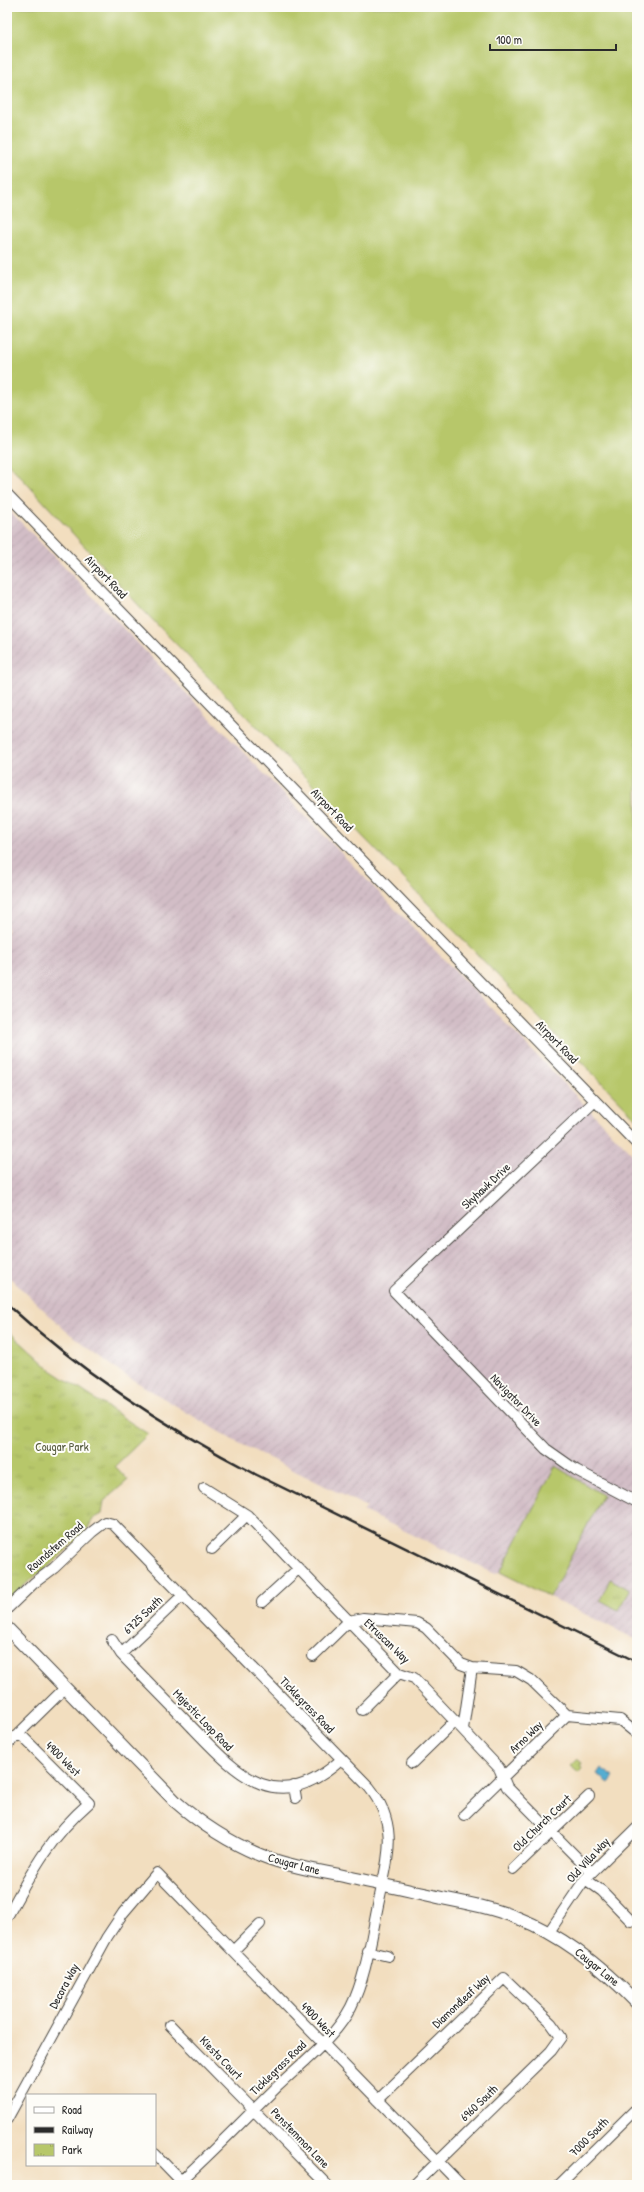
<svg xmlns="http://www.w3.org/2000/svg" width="644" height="2192" viewBox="0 0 644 2192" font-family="'Patrick Hand',sans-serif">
<defs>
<pattern id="industrial-furrows" width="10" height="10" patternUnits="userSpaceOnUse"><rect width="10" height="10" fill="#d2bdc6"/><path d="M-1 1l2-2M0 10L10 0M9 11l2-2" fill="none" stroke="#b4a3aa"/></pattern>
<pattern id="park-tufts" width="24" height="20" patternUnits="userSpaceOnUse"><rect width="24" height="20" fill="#b7c76a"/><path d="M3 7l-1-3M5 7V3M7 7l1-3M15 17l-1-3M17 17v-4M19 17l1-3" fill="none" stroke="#9eab5c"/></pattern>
<pattern id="water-ripples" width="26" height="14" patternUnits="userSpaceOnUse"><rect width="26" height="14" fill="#54add1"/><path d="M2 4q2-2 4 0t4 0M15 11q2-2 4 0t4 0" fill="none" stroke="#468daa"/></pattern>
</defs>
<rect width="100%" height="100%" fill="#fdfcf7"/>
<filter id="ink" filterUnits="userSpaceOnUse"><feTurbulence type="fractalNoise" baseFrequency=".025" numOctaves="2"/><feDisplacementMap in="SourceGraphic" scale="8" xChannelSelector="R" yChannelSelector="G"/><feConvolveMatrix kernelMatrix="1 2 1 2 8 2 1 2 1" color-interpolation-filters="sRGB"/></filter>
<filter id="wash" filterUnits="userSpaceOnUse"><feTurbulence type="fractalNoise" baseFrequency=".012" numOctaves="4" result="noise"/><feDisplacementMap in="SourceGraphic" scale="16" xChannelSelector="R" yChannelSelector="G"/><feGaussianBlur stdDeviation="0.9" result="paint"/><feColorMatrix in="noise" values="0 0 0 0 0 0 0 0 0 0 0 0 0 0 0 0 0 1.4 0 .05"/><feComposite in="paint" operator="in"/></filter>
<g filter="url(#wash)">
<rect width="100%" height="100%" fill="#f2debf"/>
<path fill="url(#industrial-furrows)" d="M7,508L637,1159V1640L500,1572L493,1573L363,1511L367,1507L231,1439L125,1375L66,1331L7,1275Z"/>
<path fill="#b7c76a" stroke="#71794a" d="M7,7H637V1119L143,610L7,462Z
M555,1466L603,1495L550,1597L500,1572Z"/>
<path fill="url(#park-tufts)" stroke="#71794a" d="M7,1330L51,1370L148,1434L115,1466L128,1480L104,1501L102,1514L93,1519L88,1528L52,1564L31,1579L7,1602Z
M610,1579L630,1590L618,1610L600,1600Z
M577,1759L582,1763L580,1766L582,1768L579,1773L570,1766Z"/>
<path fill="url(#water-ripples)" stroke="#406c7e" d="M601,1768L614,1777L609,1783L597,1774Z"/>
</g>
<g filter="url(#ink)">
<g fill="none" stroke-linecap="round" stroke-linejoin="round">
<g stroke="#494641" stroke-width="12">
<path id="minor" d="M7,494L637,1144
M595,1101L394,1291L546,1449L576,1470L637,1502
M204,1488L247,1515L399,1673L414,1678L499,1768L507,1787L591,1872
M212,1549L247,1515
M262,1602L298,1569
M7,1609L34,1583L54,1568L92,1532L105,1522L113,1524L369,1787C398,1823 389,1854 380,1896C372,1931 367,1975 351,2007C335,2038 303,2062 278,2086C244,2119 211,2154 176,2185
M112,1640L121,1654C144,1678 168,1702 191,1726C239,1776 277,1818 342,1759
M121,1654L183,1595
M313,1656L349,1621L363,1618L417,1623L426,1628L461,1664L472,1668L516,1671L531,1680L567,1715L620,1720L637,1734
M362,1710L399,1673
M463,1729L472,1668
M7,1745L65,1688
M412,1763L455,1721
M294,1786L296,1798
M464,1815L567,1715
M513,1869L589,1796
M585,1879L602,1891L631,1921
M7,1917C32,1871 49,1838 89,1803L19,1733
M549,1932L585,1879L637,1828
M233,1951L260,1924
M367,1951L388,1956
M170,2025L327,2185
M378,2100L504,1978L551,2023L561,2037L551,2051L414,2185
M7,2119L107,1937L123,1913L157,1873L461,2185
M155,2154L184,2184
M559,2185L637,2108"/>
</g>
<g stroke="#494641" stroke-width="14">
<path id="major" d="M7,1628L176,1802C201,1824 229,1842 260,1855C285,1865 312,1870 339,1875C373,1883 408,1890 442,1898C467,1903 493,1908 518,1918C564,1936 603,1968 637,2003"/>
</g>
<use href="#minor" stroke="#fff" stroke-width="10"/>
<use href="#major" stroke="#fff" stroke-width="12"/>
<path stroke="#2b2b2b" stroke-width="2.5" d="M7,1304C82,1373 167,1428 257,1475L637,1662"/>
</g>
</g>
<g text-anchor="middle" stroke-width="4" stroke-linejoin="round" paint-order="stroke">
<g font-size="12" fill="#2b2b2b" stroke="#fdfcf7">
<text transform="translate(106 577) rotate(46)" y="4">Airport Road</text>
<text transform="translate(332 810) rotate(46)" y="4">Airport Road</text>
<text transform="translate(557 1042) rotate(46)" y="4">Airport Road</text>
<text transform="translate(486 1186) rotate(-43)" y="4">Skyhawk Drive</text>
<text transform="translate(516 1400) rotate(46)" y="4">Navigator Drive</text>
<text transform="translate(55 1547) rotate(-41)" y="4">Roundstem Road</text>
<text transform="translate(143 1615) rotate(-44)" y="4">6725 South</text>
<text transform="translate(387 1641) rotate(44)" y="4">Etruscan Way</text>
<text transform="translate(307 1705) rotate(46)" y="4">Ticklegrass Road</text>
<text transform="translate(203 1720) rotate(46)" y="4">Majestic Loop Road</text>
<text transform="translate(526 1737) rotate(-44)" y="4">Arno Way</text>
<text transform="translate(63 1759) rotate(45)" y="4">4900 West</text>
<text transform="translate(542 1823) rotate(-44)" y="4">Old Church Court</text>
<text transform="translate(588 1860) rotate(-47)" y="4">Old Villa Way</text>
<text transform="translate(294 1864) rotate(15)" y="4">Cougar Lane</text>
<text transform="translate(597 1967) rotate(39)" y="4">Cougar Lane</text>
<text transform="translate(64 1986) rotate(-62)" y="4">Decora Way</text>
<text transform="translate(461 2001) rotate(-43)" y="4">Diamondleaf Way</text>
<text transform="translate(318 2020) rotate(46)" y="4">4900 West</text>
<text transform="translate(221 2058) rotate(46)" y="4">Kiesta Court</text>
<text transform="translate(278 2068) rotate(-44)" y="4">Ticklegrass Road</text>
<text transform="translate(479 2103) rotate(-44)" y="4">6960 South</text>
<text transform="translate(589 2137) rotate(-45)" y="4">7000 South</text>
<text transform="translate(300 2138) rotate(46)" y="4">Penstemmon Lane</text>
</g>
<g font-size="12" fill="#555a3e" stroke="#fdfcf7">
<text x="62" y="1451">Cougar Park</text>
</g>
</g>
<rect width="644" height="2192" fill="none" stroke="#fdfcf7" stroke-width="24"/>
<rect x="26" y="2094" width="130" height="72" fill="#fdfcf7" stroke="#a9a8a5"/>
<rect x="34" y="2107" width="20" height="6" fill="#ffffff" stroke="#a9a8a5"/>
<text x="62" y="2114" font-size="12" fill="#2b2b2b">Road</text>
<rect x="34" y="2127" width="20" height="6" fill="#2b2b2b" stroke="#a9a8a5"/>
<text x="62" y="2134" font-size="12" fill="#2b2b2b">Railway</text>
<rect x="34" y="2144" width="20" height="12" fill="url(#park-tufts)" stroke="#a9a8a5"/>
<text x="62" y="2154" font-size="12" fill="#2b2b2b">Park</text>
<path d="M490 44v6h126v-6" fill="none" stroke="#2b2b2b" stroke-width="2"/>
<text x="496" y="44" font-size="12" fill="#2b2b2b" stroke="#fdfcf7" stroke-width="3" paint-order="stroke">100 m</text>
</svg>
